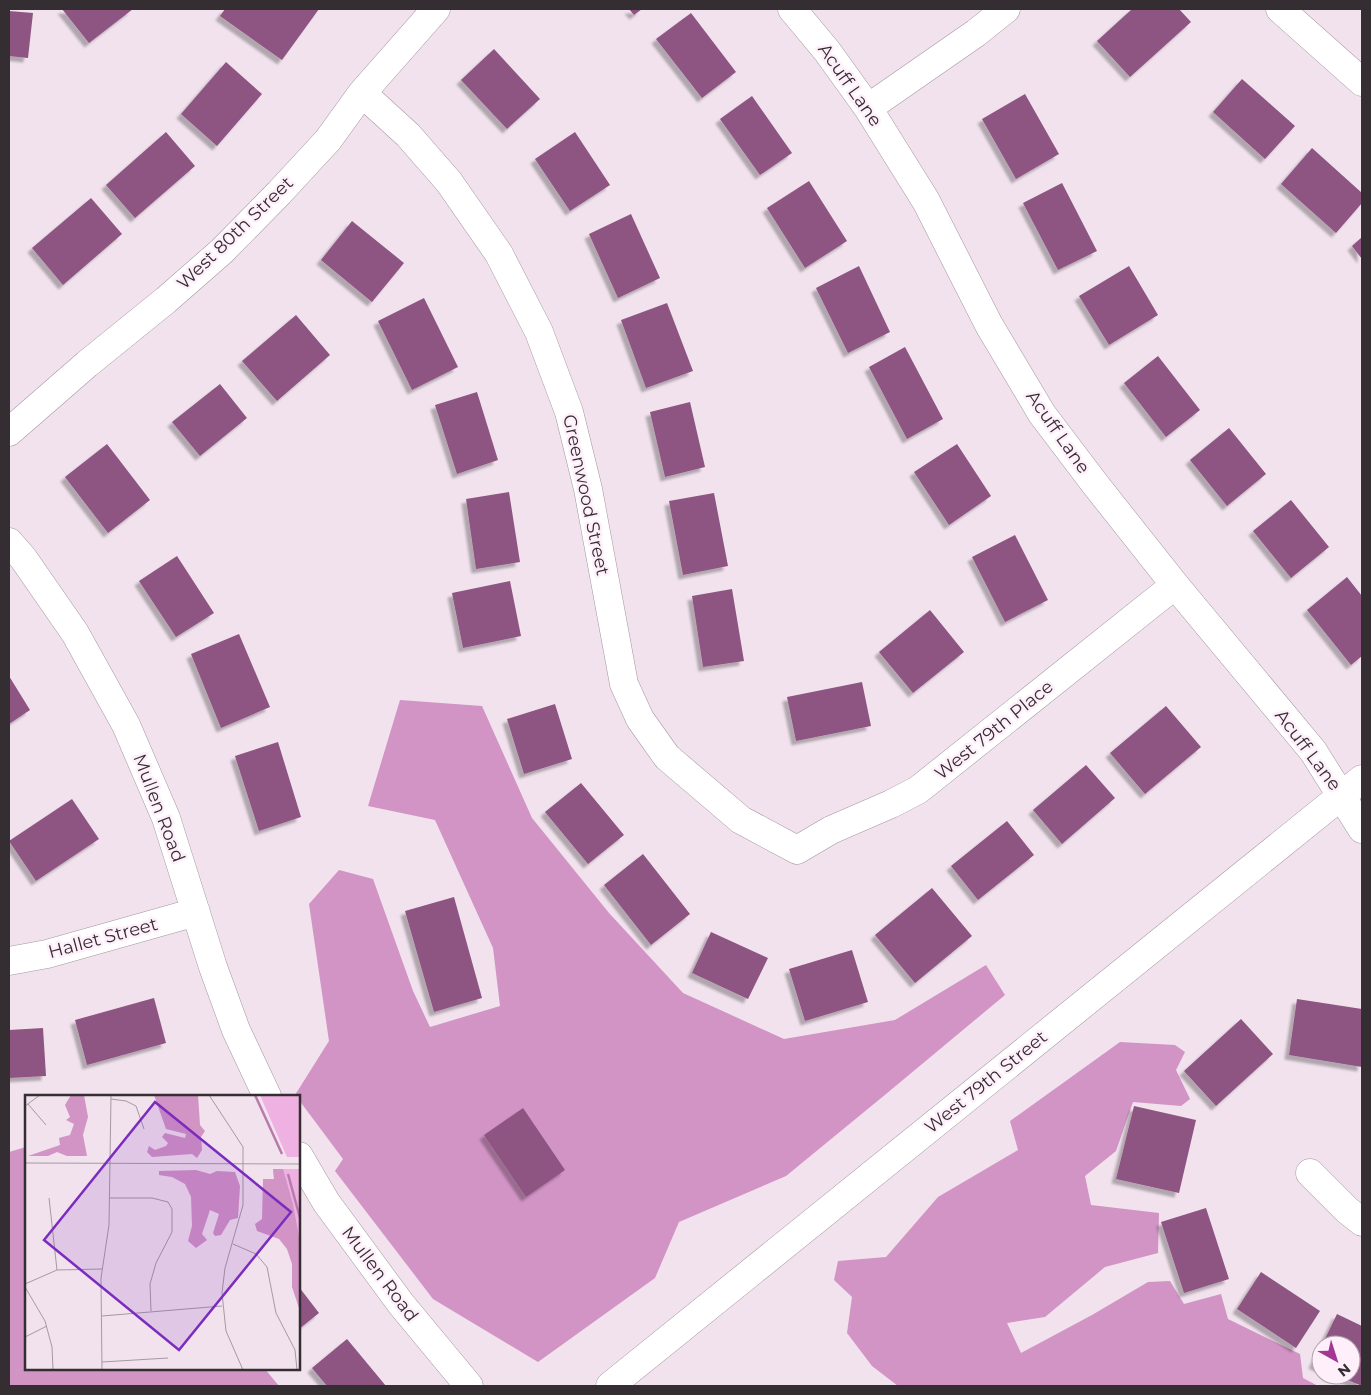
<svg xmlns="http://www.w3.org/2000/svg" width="1371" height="1395" viewBox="0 0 1371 1395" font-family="Montserrat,sans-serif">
<defs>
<filter id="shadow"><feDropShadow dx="-4.5" dy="4.5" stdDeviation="1" flood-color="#0004"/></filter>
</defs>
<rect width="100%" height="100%" fill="#f1e2ed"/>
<path fill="#d293c5" d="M400,700L482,706L532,818L609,913L683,993L784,1039L895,1020L986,965L1005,995L886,1094L786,1176L679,1222L655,1278L538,1362L433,1299L335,1171L343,1159L299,1100V1096L295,1095L329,1041L309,904L339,870L373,879L413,991L430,1027L500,1006L493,948L435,820L368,806Z
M1120,1042L1175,1045L1185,1052L1176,1070L1190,1099L1181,1106L1133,1102L1116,1151L1085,1176L1091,1205L1159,1213L1158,1253L1105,1267L1045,1317L1007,1323L1021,1353L1092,1315L1148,1282L1170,1281L1184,1304L1221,1294L1228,1319L1300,1354L1303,1378L1318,1386H898L872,1366L847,1333L852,1297L834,1280L838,1261L886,1257L938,1197L1018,1150L1010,1121Z
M26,1147V1369H265L279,1386H9V1152Z"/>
<path fill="#8e5483" filter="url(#shadow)" d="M62,9H133L89,43Z
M225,9H319L282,60L220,16Z
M629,9H642L634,15Z
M1132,9H1179L1191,22L1130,77L1097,41Z
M9,11L33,13L28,58L9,56Z
M691,13L736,72L702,98L656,39Z
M494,49L540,99L507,129L461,80Z
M226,62L262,94L217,146L181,114Z
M1242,79L1295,126L1265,159L1213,112Z
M1025,94L1059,154L1016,179L982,119Z
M752,96L792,153L760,175L720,119Z
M166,132L195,166L135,218L106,185Z
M575,132L610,185L570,211L535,159Z
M1312,148L1362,193V203L1336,233L1281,184Z
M809,181L847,241L805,268L767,208Z
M1062,183L1097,251L1058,270L1023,203Z
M91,198L122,234L63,285L32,248Z
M631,214L660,278L618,298L589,234Z
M352,221L404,263L372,302L321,260Z
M1362,237V259L1352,246Z
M859,266L890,332L848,353L816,288Z
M1129,266L1158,315L1109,345L1079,296Z
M424,298L458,367L412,390L378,321Z
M667,303L693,371L646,388L621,320Z
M296,315L330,355L277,401L242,361Z
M905,347L943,419L907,439L869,367Z
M1158,356L1200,410L1166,437L1124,383Z
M220,384L247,418L200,456L172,422Z
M477,392L498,460L457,474L435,405Z
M690,402L705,467L665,477L650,412Z
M1229,428L1266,474L1227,506L1190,460Z
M107,444L150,500L108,533L65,477Z
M957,444L991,496L949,525L914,472Z
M509,492L520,562L476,569L466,499Z
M714,493L728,566L683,575L669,501Z
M1291,500L1329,547L1291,578L1253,531Z
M1015,535L1048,600L1005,622L972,557Z
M177,556L214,613L176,637L139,581Z
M1347,577L1362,596V656L1351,665L1307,610Z
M510,581L521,636L463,648L452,593Z
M732,589L744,661L703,667L692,596Z
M930,610L964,652L913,693L879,652Z
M239,634L270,707L221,728L191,654Z
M9,676L30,710L9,724Z
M862,682L871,726L796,741L787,697Z
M555,704L572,759L524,774L507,719Z
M1166,706L1201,747L1145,794L1110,753Z
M278,742L301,817L259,831L235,756Z
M1086,765L1115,798L1062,844L1033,810Z
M581,783L624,835L588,864L545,812Z
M72,799L99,839L36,881L9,841Z
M1007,821L1034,855L978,900L951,866Z
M643,854L690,914L651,945L604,885Z
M932,888L972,936L915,983L875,935Z
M454,897L482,998L434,1012L405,911Z
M711,932L768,958L748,999L692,973Z
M852,950L868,1002L805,1021L789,969Z
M154,998L166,1043L87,1065L75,1020Z
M1297,999L1362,1009V1067L1289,1055Z
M1241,1019L1273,1054L1216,1106L1184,1071Z
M43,1028L46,1076L9,1078V1030Z
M1134,1106L1196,1120L1179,1193L1116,1179Z
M523,1108L565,1170L526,1197L484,1135Z
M1206,1208L1229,1279L1184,1293L1161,1222Z
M1261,1272L1320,1311L1296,1348L1237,1309Z
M299,1287L319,1313L299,1329Z
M1337,1314L1362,1326V1386L1336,1375H1351V1345H1322Z
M347,1339L386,1386H327L312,1368Z
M1321,1348V1368L1313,1364Z"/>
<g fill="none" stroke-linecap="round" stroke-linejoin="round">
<g stroke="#a497a1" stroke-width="29">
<path id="street" d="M792,9L827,51L868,108L926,201L989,325L1042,414L1095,484L1175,585L1313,751L1362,829
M1280,9L1362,82
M362,93L408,135L449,182L499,254L539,332L569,412L588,489L624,684L640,719L667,757L741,820L797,850L831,830L891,804L918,790L1175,585
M868,108L976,33L1006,9
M9,432L87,364L166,300L222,251L279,193L328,140L362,93L436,9
M9,542L23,558L75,633L126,725L166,818L213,967L236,1030L267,1096
M9,961L47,954L196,912
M299,1156L326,1202L401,1304L469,1386
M1310,1173L1347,1210L1362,1222"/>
</g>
<g stroke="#a497a1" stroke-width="29">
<path id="secondary" d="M610,1386L1362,779"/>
</g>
<use href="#street" stroke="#fff" stroke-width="28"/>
<use href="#secondary" stroke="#fff" stroke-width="28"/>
</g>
<g text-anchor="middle" stroke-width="5" stroke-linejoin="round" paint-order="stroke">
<g font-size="18" fill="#342e32" stroke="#feeffa">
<text transform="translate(850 85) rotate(55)" y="6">Acuff Lane</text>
<text transform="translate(235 233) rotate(-44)" y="6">West 80th Street</text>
<text transform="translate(1058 432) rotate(55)" y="6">Acuff Lane</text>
<text transform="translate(586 495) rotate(78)" y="6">Greenwood Street</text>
<text transform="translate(994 730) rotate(-39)" y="6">West 79th Place</text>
<text transform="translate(1308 750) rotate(53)" y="6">Acuff Lane</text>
<text transform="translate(159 808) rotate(69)" y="6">Mullen Road</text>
<text transform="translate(103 938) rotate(-15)" y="6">Hallet Street</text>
<text transform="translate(986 1082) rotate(-39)" y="6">West 79th Street</text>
<text transform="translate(380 1274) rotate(53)" y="6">Mullen Road</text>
</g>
</g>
<g transform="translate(25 1095)">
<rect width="275" height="275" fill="#f1e2ed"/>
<path d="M235,0H275V62H262ZM248,74H275V196L269,163L238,84H249Z" fill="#efb0e2"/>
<path d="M46,0H59L63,22L58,40L62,61H42L32,57L23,61H3L35,50L34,43L45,40L49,29L41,25L45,22L40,10ZM129,0H173L175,30L180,36L176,42L177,55L172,63L167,59L127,62L122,57L124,51L130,55L141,51L143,48L137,42L140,38L160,43L161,39L141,34ZM248,74H258L268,109L274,142L275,216L267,192V169L262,154L254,144L232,136L230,129L237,124L238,84H249ZM171,75L185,79L192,76L210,77L215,91L213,123L205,125L196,140L190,141L188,138L194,119L185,115L177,139L182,145L171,153L163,146L167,131L166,102L160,89L147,82L134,80V76Z" fill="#d293c5"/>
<path fill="none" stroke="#b87bac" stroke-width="2.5" d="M230,0L257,59M263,79L275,123"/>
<path fill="none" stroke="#a59aa2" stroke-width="1" d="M184,0L218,52V110L200,173L197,198L201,236L218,275M86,4L101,6L111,11L119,34M3,9L21,30M0,11L15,0M0,68L275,69M24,103L32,175M85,103H127L143,107L147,114V137L131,168L125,189L126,216M208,149L231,159L242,172L251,218L270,255L272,275M0,189L32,175L77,174M0,192L20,226L27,252L28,275M77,221L197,211M0,242L22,231M77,267L143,263M77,275L76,183L84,130L86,0"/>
<path fill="#7b2cbf" fill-opacity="0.15" stroke="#7b2cbf" stroke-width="2.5" d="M130,7L266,117L154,255L19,145Z"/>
<rect width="275" height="275" fill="none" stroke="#342e32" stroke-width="2.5"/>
</g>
<rect width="1371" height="1395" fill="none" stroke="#342e32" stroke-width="20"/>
<g transform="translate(1336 1360) rotate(141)"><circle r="24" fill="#feeffa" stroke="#ada2aa"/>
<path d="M0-4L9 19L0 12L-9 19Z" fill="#a43694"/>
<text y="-8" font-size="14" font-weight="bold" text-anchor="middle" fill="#342e32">N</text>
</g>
</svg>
